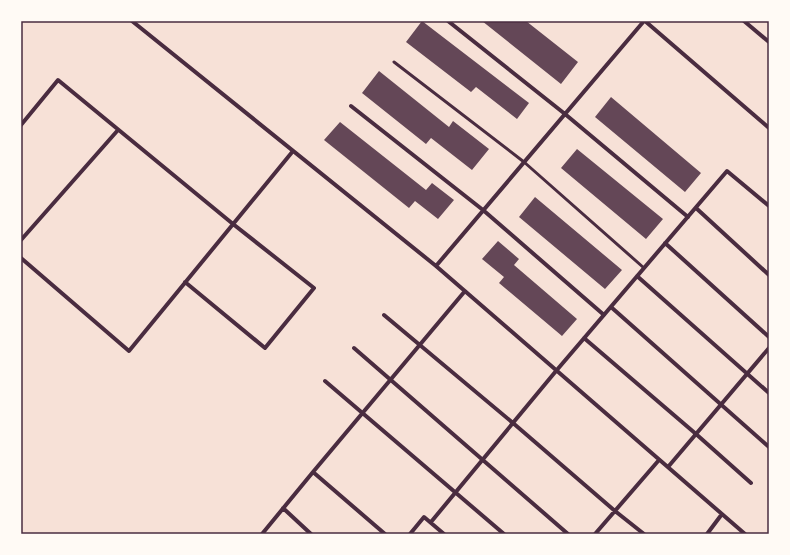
<svg xmlns="http://www.w3.org/2000/svg" width="790" height="555" viewBox="0 0 790 555" font-family="'Public Sans',sans-serif">
<rect width="100%" height="100%" fill="#f7e1d7"/>
<path fill="#644757" d="M422,21L529,103L517,119L476,87L471,92L406,42Z
M482,21H526L578,62L561,84Z
M379,71L449,127L453,121L489,149L472,170L431,138L426,144L362,93Z
M611,97L701,173L685,192L595,117Z
M340,122L426,190L432,183L454,200L438,219L415,201L409,208L324,140Z
M577,149L663,219L646,239L561,168Z
M535,197L622,270L605,289L519,217Z
M498,241L519,259L514,265L577,319L562,336L499,283L504,277L482,259Z"/>
<g fill="none" stroke-linecap="round" stroke-linejoin="round">
<path stroke="#4a2c40" stroke-width="3" d="M394,62L524,162L644,268"/>
<path stroke="#4a2c40" stroke-width="4" d="M132,21L436,266L745,534
M448,21L565,114L688,217
M645,21L769,128
M744,21L769,42
M351,106L483,210L604,315
M21,125L58,80L233,224L314,288L265,348L185,282
M696,208L769,275
M21,240L118,130
M665,243L769,337
M21,258L129,351L293,151
M436,266L644,21
M637,276L769,393
M611,307L769,447
M384,315L513,423L615,511L644,534
M584,338L696,434L751,483
M354,348L568,534
M325,381L504,534
M668,467L769,348
M313,472L385,534
M283,508L311,534
M431,522L556,371L727,171L769,206
M262,534L313,472L465,291
M410,534L424,517L444,534
M595,534L659,460
M707,534L722,514"/>
</g>
<rect width="790" height="555" fill="none" stroke="#fffaf5" stroke-width="44"/>
<rect x="22" y="22" width="746" height="511" fill="none" stroke="#4a2c40" stroke-width="1.5"/>
</svg>
